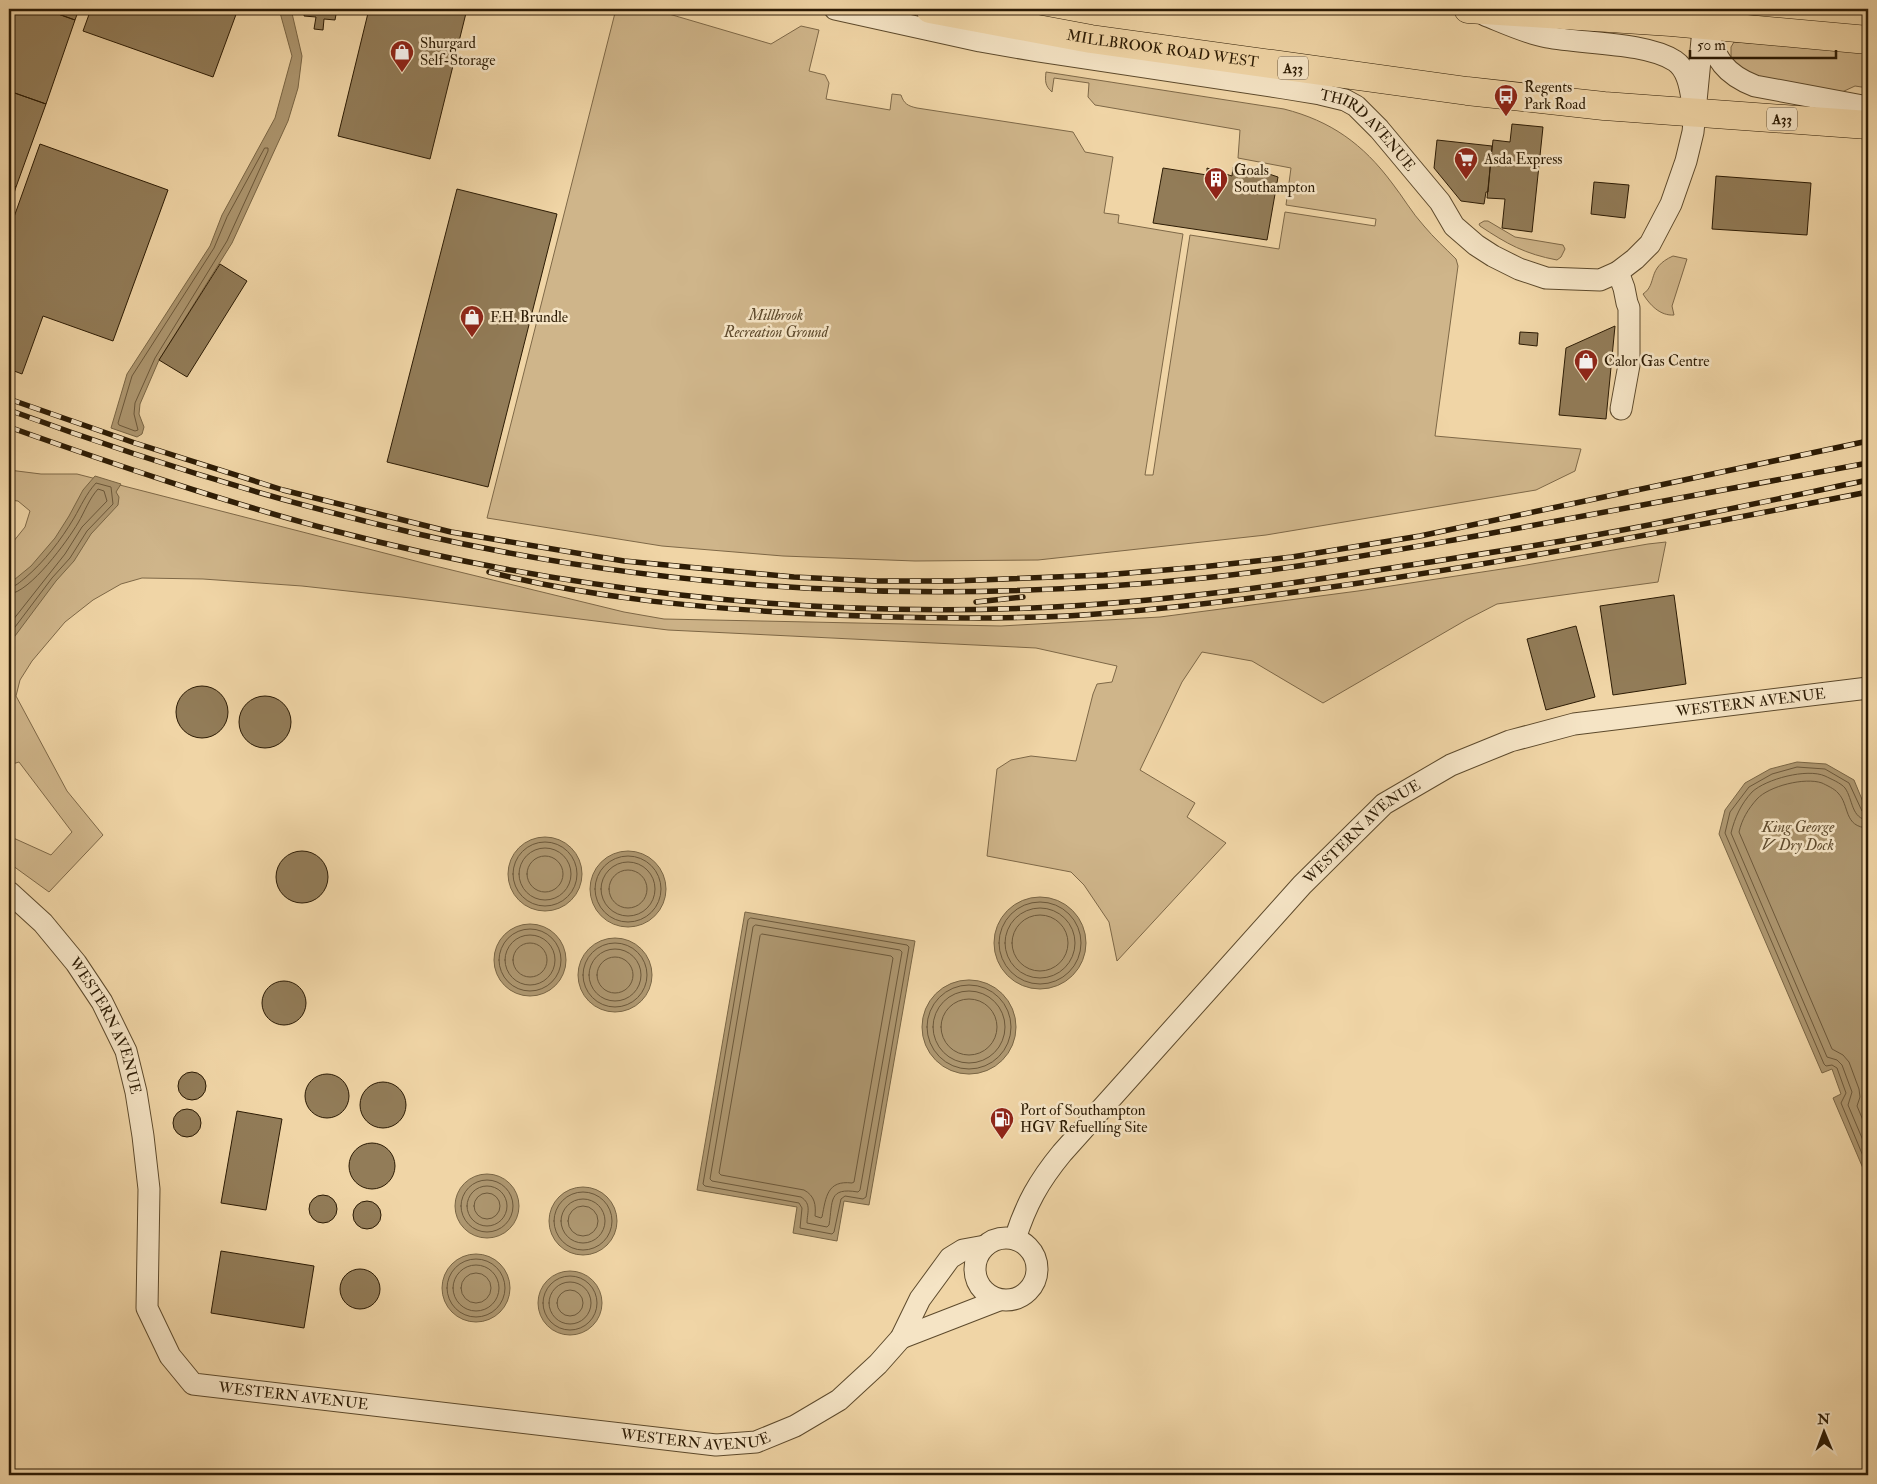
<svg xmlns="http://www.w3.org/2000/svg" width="1877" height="1484" viewBox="0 0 1877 1484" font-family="'IM FELL Double Pica',serif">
<rect width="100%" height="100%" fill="#f0d5a6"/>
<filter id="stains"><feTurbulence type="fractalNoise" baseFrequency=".004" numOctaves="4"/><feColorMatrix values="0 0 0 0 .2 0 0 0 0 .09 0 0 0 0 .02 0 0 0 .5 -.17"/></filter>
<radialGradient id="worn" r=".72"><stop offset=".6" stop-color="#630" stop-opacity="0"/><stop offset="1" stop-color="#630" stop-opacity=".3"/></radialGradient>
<path fill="#cfb58a" stroke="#7e6847" d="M616,9H652L771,44L801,26L819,30L809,71L825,75L829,83L826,99L890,110L892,94L901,95C904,104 908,106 917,108L1073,132L1085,152L1113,157L1104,213L1119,215L1118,223L1183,234L1145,475H1153L1190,235L1279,249L1285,212L1375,226L1376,219L1286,205L1291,168L1238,158L1240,130L1095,105L1088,97L1089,83L1054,78L1052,92C1045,86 1045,81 1046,72L1284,109C1331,121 1363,144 1392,183C1403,197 1412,213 1424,226C1434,238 1445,248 1456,259L1458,266L1435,436L1581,449L1575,471L1536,490L1266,535L1038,560L915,561L783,556L662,546L487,518Z
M1734,42L1868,50V88L1855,86L1842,92L1753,78L1737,67L1731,57V47Z
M1484,221H1488L1515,237L1563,245L1565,249L1561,257L1557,260C1525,254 1507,244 1480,226L1479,224Z
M1673,256L1687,259L1672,306L1674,315C1660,316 1650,305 1643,294C1658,284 1646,268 1673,256Z
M9,470L41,474H77L427,564L624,612L664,619L1001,626L1160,617L1358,591L1515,567L1648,544L1666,542L1658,582L1497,604L1466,620L1323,703L1252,661L1202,652L1182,682L1140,770L1195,803L1187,817L1226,843L1117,961L1109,922L1084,885L1071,872L987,856L997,769L1011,760L1031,756L1076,761L1093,694L1097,684L1112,682L1117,666L1036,648L668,630L402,597L302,586L203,579L142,578L121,584L93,600L65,622L32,661L20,680L16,696L67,791L103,835L49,892L9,863V836L51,855L72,832L19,762L9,765V547L25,527L30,511L18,501L9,500Z"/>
<path fill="#ad966f" stroke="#796544" d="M279,9H291L302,56L298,88L288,121L232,243L159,360L140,404L139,414L144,427L142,434L137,437L111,428L127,374L210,246L222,215L275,118L292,56Z
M95,476L121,484L116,492L119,497L118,505L91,534L74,561L56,581L9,644V584L31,566L55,538L69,516L83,490Z
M1797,762L1826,764L1854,780L1868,814V1180L1833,1098L1841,1094L1832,1069L1822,1073L1719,834L1725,810L1745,783L1770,769Z
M508 874a37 37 0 1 1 74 0a37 37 0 1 1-74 0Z
M590 889a38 38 0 1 1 76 0a38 38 0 1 1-76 0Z
M994 943a46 46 0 1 1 92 0a46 46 0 1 1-92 0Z
M745,912L915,941L869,1205L844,1201L837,1241L793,1233L797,1207L697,1190Z
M494 960a36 36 0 1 1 72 0a36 36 0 1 1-72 0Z
M578 975a37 37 0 1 1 74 0a37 37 0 1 1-74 0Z
M922 1027a47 47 0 1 1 94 0a47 47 0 1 1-94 0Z
M455 1206a32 32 0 1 1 64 0a32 32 0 1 1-64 0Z
M549 1221a34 34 0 1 1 68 0a34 34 0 1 1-68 0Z
M442 1288a34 34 0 1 1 68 0a34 34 0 1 1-68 0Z
M538 1303a32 32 0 1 1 64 0a32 32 0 1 1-64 0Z"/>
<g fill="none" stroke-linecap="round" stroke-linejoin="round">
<path stroke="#6c583a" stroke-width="1" d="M265,148H268V151L227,241L155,358L135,403L134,414L138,430L135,431L119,425L118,423L132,376L214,248L227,217Z
M9,588C15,587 20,582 25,578C44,562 61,540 74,518C81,506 86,494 96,483L111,487L113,504L87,531L70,558L52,578L9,635
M9,594C30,593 68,540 78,523C85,511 89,499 98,489L104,491L107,501L82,527L65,554L9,625
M1868,814L1862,811L1849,783L1825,769L1797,767L1772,774L1749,787L1730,812L1725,833L1824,1064L1826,1066L1832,1065L1837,1068L1846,1093L1841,1103L1868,1168
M1868,820C1851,819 1853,799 1845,788C1841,783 1831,779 1825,776C1807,768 1766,779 1752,792C1741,804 1735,817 1731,833L1827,1057L1837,1060L1842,1065L1852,1092L1848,1105L1868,1152
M1868,828C1843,827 1850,805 1838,793C1835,789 1826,785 1822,783C1805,777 1769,786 1757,799C1748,809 1742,819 1739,832L1832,1049L1843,1055L1849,1062L1859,1089L1860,1097L1857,1106L1868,1132
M513 874a32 32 0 1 1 64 0a32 32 0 1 1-64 0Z
M519 874a26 26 0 1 1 52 0a26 26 0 1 1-52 0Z
M527 874a18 18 0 1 1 36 0a18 18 0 1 1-36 0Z
M595 889a33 33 0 1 1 66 0a33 33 0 1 1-66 0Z
M601 889a27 27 0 1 1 54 0a27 27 0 1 1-54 0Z
M609 889a19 19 0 1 1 38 0a19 19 0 1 1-38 0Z
M999 943a41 41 0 1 1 82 0a41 41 0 1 1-82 0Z
M1005 943a35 35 0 1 1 70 0a35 35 0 1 1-70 0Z
M1012 943a28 28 0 1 1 56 0a28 28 0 1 1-56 0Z
M751,918L907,945L909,947L866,1197L863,1199L845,1196L841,1199L834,1232L832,1234L800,1228L802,1208L799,1203L705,1186L703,1184L748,920Z
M756,925L900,950L902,952L860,1190L858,1192C828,1187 833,1201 829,1225L827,1227L807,1223C807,1213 812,1204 801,1197L712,1181L710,1179L753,927Z
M499 960a31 31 0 1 1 62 0a31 31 0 1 1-62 0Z
M762,934L891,956L893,958L854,1182L852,1183C827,1180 826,1197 822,1217L821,1218L815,1216C816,1205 815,1196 804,1190L721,1175L719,1173L760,936Z
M505 960a25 25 0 1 1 50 0a25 25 0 1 1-50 0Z
M513 960a17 17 0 1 1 34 0a17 17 0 1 1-34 0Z
M583 975a32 32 0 1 1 64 0a32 32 0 1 1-64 0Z
M589 975a26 26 0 1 1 52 0a26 26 0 1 1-52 0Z
M597 975a18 18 0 1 1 36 0a18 18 0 1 1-36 0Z
M927 1027a42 42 0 1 1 84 0a42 42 0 1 1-84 0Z
M933 1027a36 36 0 1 1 72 0a36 36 0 1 1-72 0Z
M941 1027a28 28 0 1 1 56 0a28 28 0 1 1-56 0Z
M461 1206a26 26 0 1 1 52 0a26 26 0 1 1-52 0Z
M467 1206a20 20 0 1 1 40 0a20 20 0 1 1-40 0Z
M554 1221a29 29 0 1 1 58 0a29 29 0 1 1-58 0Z
M474 1206a13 13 0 1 1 26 0a13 13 0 1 1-26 0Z
M561 1221a22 22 0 1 1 44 0a22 22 0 1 1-44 0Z
M568 1221a15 15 0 1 1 30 0a15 15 0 1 1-30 0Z
M447 1288a29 29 0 1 1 58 0a29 29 0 1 1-58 0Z
M453 1288a23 23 0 1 1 46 0a23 23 0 1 1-46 0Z
M461 1288a15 15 0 1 1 30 0a15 15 0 1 1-30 0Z
M543 1303a27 27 0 1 1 54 0a27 27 0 1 1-54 0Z
M549 1303a21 21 0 1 1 42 0a21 21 0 1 1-42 0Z
M557 1303a13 13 0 1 1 26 0a13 13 0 1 1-26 0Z"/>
</g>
<path fill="#927c58" stroke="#2c1b04" d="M9,9H44L75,20L46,104L9,91Z
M44,9H79L75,20Z
M91,9H238L213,77L83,31Z
M305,9H337L335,20L324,19L323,30L314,29L316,17L304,16Z
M369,9H467L430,159L338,136Z
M587,9H606L605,13Z
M9,91L46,104L16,187L9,185Z
M1512,124L1543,127L1532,232L1502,228L1505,199L1487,198L1493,140L1510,142Z
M1437,140L1492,146L1488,192H1486L1484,204L1461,201L1434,168Z
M40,144L168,190L113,341L43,316L22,374L9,369V231Z
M1233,167L1248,172V167L1278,177L1267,240L1153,223L1163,168L1207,175V168L1232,176Z
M1716,176L1811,183L1807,235L1712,229Z
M1594,182L1629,185L1625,218L1591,214Z
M9,185L16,187L9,209Z
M457,189L557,214L488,487L387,462Z
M220,264L247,281L187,377L159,360Z
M1615,326L1606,419L1559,415L1566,348Z
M1520,332L1538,333L1537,346L1519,344Z
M1674,595L1686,684L1613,695L1600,606Z
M1576,626L1595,697L1546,710L1527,639Z
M176 712a26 26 0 1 1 52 0a26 26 0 1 1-52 0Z
M239 722a26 26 0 1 1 52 0a26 26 0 1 1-52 0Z
M276 877a26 26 0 1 1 52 0a26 26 0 1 1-52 0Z
M262 1003a22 22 0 1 1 44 0a22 22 0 1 1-44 0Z
M178 1086a14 14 0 1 1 28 0a14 14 0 1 1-28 0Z
M305 1096a22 22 0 1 1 44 0a22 22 0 1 1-44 0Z
M360 1105a23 23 0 1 1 46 0a23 23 0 1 1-46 0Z
M173 1123a14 14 0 1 1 28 0a14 14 0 1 1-28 0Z
M237,1111L282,1119L266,1210L221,1203Z
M349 1166a23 23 0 1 1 46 0a23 23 0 1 1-46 0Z
M309 1209a14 14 0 1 1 28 0a14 14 0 1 1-28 0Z
M353 1215a14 14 0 1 1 28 0a14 14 0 1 1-28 0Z
M221,1251L314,1266L304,1328L211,1313Z
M340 1289a20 20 0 1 1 40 0a20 20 0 1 1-40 0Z"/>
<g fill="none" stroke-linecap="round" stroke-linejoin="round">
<g stroke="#5d4a2c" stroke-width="23">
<g id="minor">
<path id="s1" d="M835,9L980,41L1038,51L1284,88L1320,94L1345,100L1356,106L1379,129L1440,202L1454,226L1476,245L1493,256L1519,269L1546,278L1600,280L1618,272L1635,259L1650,244L1671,204L1686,161L1693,132L1705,9"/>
<path d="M1485,15C1505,23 1526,33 1547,37C1583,44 1646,42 1675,61C1687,69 1690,86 1692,99"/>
<path d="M1704,27C1717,58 1722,73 1755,86L1868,107"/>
<path d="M1618,272L1624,288L1627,303L1629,308V365L1621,409"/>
<path id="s2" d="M9,892L43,923L76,963L102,1002L126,1051L136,1092L143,1136L149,1189L147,1308L170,1356L193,1384L716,1445L756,1442L795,1426L839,1400L878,1364L901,1338L920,1299L950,1258L963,1250L985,1246"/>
<circle cx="1006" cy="1269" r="31"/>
<path id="s3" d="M1015,1239C1026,1204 1039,1181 1062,1153L1302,885L1384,804L1451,765L1510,741L1574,724L1868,688"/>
<path d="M901,1338L999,1300"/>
</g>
</g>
<g stroke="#2c1b04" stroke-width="29">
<g id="highway">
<path id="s4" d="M930,9L1091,39L1467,91L1604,106L1868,125"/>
<path d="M1468,9L1671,22L1868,40"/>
</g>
</g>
<use href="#minor" stroke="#f5e4c5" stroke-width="21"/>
<use href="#highway" stroke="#f0d5a6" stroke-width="28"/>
<g stroke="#2c1b04" stroke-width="5.5">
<path id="rail" d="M9,399L135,443L283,490L451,532L624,561L794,577L875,581H954L1104,575L1201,567L1292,557L1420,536L1868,441
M9,410C142,459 280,502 418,534C673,593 943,605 1203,578C1294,569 1385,552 1476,536C1607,512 1737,487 1868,463
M9,427C116,465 224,502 335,531C561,590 798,617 1032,608C1153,603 1272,587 1391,568C1454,558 1517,549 1579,538C1676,521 1772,500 1868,480
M489,572C589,597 691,607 794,613C885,618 976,620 1067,616C1150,611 1234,601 1317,589C1502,564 1685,528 1868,492
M976,602L1023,597"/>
</g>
<use href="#rail" stroke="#f5e4c5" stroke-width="4" stroke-dasharray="11" stroke-linecap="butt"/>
</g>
<defs>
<g id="shop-pin" transform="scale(1.25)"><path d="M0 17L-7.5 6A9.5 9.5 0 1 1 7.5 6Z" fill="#8f2418" stroke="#f5e4c5"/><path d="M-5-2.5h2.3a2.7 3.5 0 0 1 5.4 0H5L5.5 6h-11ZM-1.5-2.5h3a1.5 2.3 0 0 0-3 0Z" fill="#fff"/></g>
<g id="bus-pin" transform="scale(1.25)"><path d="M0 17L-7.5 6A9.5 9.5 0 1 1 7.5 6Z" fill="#8f2418" stroke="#f5e4c5"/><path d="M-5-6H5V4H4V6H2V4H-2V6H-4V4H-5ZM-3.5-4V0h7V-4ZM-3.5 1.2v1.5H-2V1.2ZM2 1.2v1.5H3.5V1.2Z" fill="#fff"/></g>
<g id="supermarket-pin" transform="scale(1.25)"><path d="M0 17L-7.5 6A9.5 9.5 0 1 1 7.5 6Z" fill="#8f2418" stroke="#f5e4c5"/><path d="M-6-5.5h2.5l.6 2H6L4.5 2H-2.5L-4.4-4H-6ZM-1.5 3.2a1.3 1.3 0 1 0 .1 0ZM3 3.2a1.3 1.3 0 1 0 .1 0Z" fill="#fff"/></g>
<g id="building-pin" transform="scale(1.25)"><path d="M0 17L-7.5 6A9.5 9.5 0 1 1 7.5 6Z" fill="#8f2418" stroke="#f5e4c5"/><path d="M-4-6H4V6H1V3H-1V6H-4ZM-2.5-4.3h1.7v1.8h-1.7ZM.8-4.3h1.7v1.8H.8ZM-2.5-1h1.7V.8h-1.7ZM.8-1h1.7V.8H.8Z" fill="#fff"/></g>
<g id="fuel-pin" transform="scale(1.25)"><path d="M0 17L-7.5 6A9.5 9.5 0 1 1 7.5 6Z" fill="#8f2418" stroke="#f5e4c5"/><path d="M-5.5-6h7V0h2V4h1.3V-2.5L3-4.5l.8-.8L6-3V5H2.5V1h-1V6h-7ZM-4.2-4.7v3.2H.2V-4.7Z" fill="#fff"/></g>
</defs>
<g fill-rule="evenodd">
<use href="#shop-pin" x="402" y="52"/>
<use href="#bus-pin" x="1506" y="96"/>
<use href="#supermarket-pin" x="1466" y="159"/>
<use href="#building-pin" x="1216" y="179"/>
<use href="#shop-pin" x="472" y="317"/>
<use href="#shop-pin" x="1586" y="361"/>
<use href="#fuel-pin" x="1002" y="1119"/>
</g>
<g text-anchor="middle" stroke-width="5" stroke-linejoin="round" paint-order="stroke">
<g fill="#f5e4c5" stroke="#68573e" stroke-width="1">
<rect x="1278" y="56.5" width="30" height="23" rx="4"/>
<rect x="1767" y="107.5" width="30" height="23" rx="4"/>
</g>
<g font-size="14" font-weight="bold" fill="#2c1b04">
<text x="1293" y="73">A33</text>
<text x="1782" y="124">A33</text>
</g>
<g font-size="15" fill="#2c1b04" stroke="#f5e4c5" text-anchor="start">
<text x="420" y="48">Shurgard<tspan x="420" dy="17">Self-Storage</tspan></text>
<text x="1524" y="92">Regents<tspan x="1524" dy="17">Park Road</tspan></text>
<text x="1484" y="164">Asda Express</text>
<text x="1234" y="175">Goals<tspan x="1234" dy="17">Southampton</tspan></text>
<text x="490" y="322">F.H. Brundle</text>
<text x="1604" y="366">Calor Gas Centre</text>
<text x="1020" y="1115">Port of Southampton<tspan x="1020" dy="17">HGV Refuelling Site</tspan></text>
</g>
<g font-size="15" fill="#2c1b04" stroke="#f5e4c5">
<text dy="5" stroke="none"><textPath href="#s4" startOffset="236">MILLBROOK ROAD WEST</textPath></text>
<text dy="5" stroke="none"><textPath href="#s1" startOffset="554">THIRD AVENUE</textPath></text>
<text dy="5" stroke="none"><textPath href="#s3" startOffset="959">WESTERN AVENUE</textPath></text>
<text dy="5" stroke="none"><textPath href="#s3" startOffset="539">WESTERN AVENUE</textPath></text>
<text dy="5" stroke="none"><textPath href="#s2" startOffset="168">WESTERN AVENUE</textPath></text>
<text dy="5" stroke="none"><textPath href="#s2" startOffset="649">WESTERN AVENUE</textPath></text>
<text dy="5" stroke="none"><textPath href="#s2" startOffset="1054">WESTERN AVENUE</textPath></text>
</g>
<g font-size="15" font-style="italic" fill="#5d492c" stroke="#f5e4c5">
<text x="776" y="320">Millbrook<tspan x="776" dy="17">Recreation Ground</tspan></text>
</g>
<g font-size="16" font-style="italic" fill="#604c2f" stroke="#f5e4c5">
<text x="1798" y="832">King George<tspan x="1798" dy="18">V Dry Dock</tspan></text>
</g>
</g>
<rect width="1877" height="1484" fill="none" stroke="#f0d5a6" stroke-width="30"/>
<rect x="10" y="10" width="1857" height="1464" fill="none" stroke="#2c1b04" stroke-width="2.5"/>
<rect x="15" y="15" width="1847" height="1454" fill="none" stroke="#2c1b04"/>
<g transform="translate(1824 1432) rotate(359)" stroke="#f5e4c5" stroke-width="4" paint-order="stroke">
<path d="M0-4L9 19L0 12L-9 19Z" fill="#2c1b04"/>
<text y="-8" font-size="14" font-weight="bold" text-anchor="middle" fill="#2c1b04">N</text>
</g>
<path d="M1690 50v8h146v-8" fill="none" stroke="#2c1b04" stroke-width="2.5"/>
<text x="1697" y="50" font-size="15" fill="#2c1b04" stroke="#f5e4c5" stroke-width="4" paint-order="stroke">50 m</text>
<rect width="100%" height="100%" filter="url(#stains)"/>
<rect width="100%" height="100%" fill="url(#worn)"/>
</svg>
